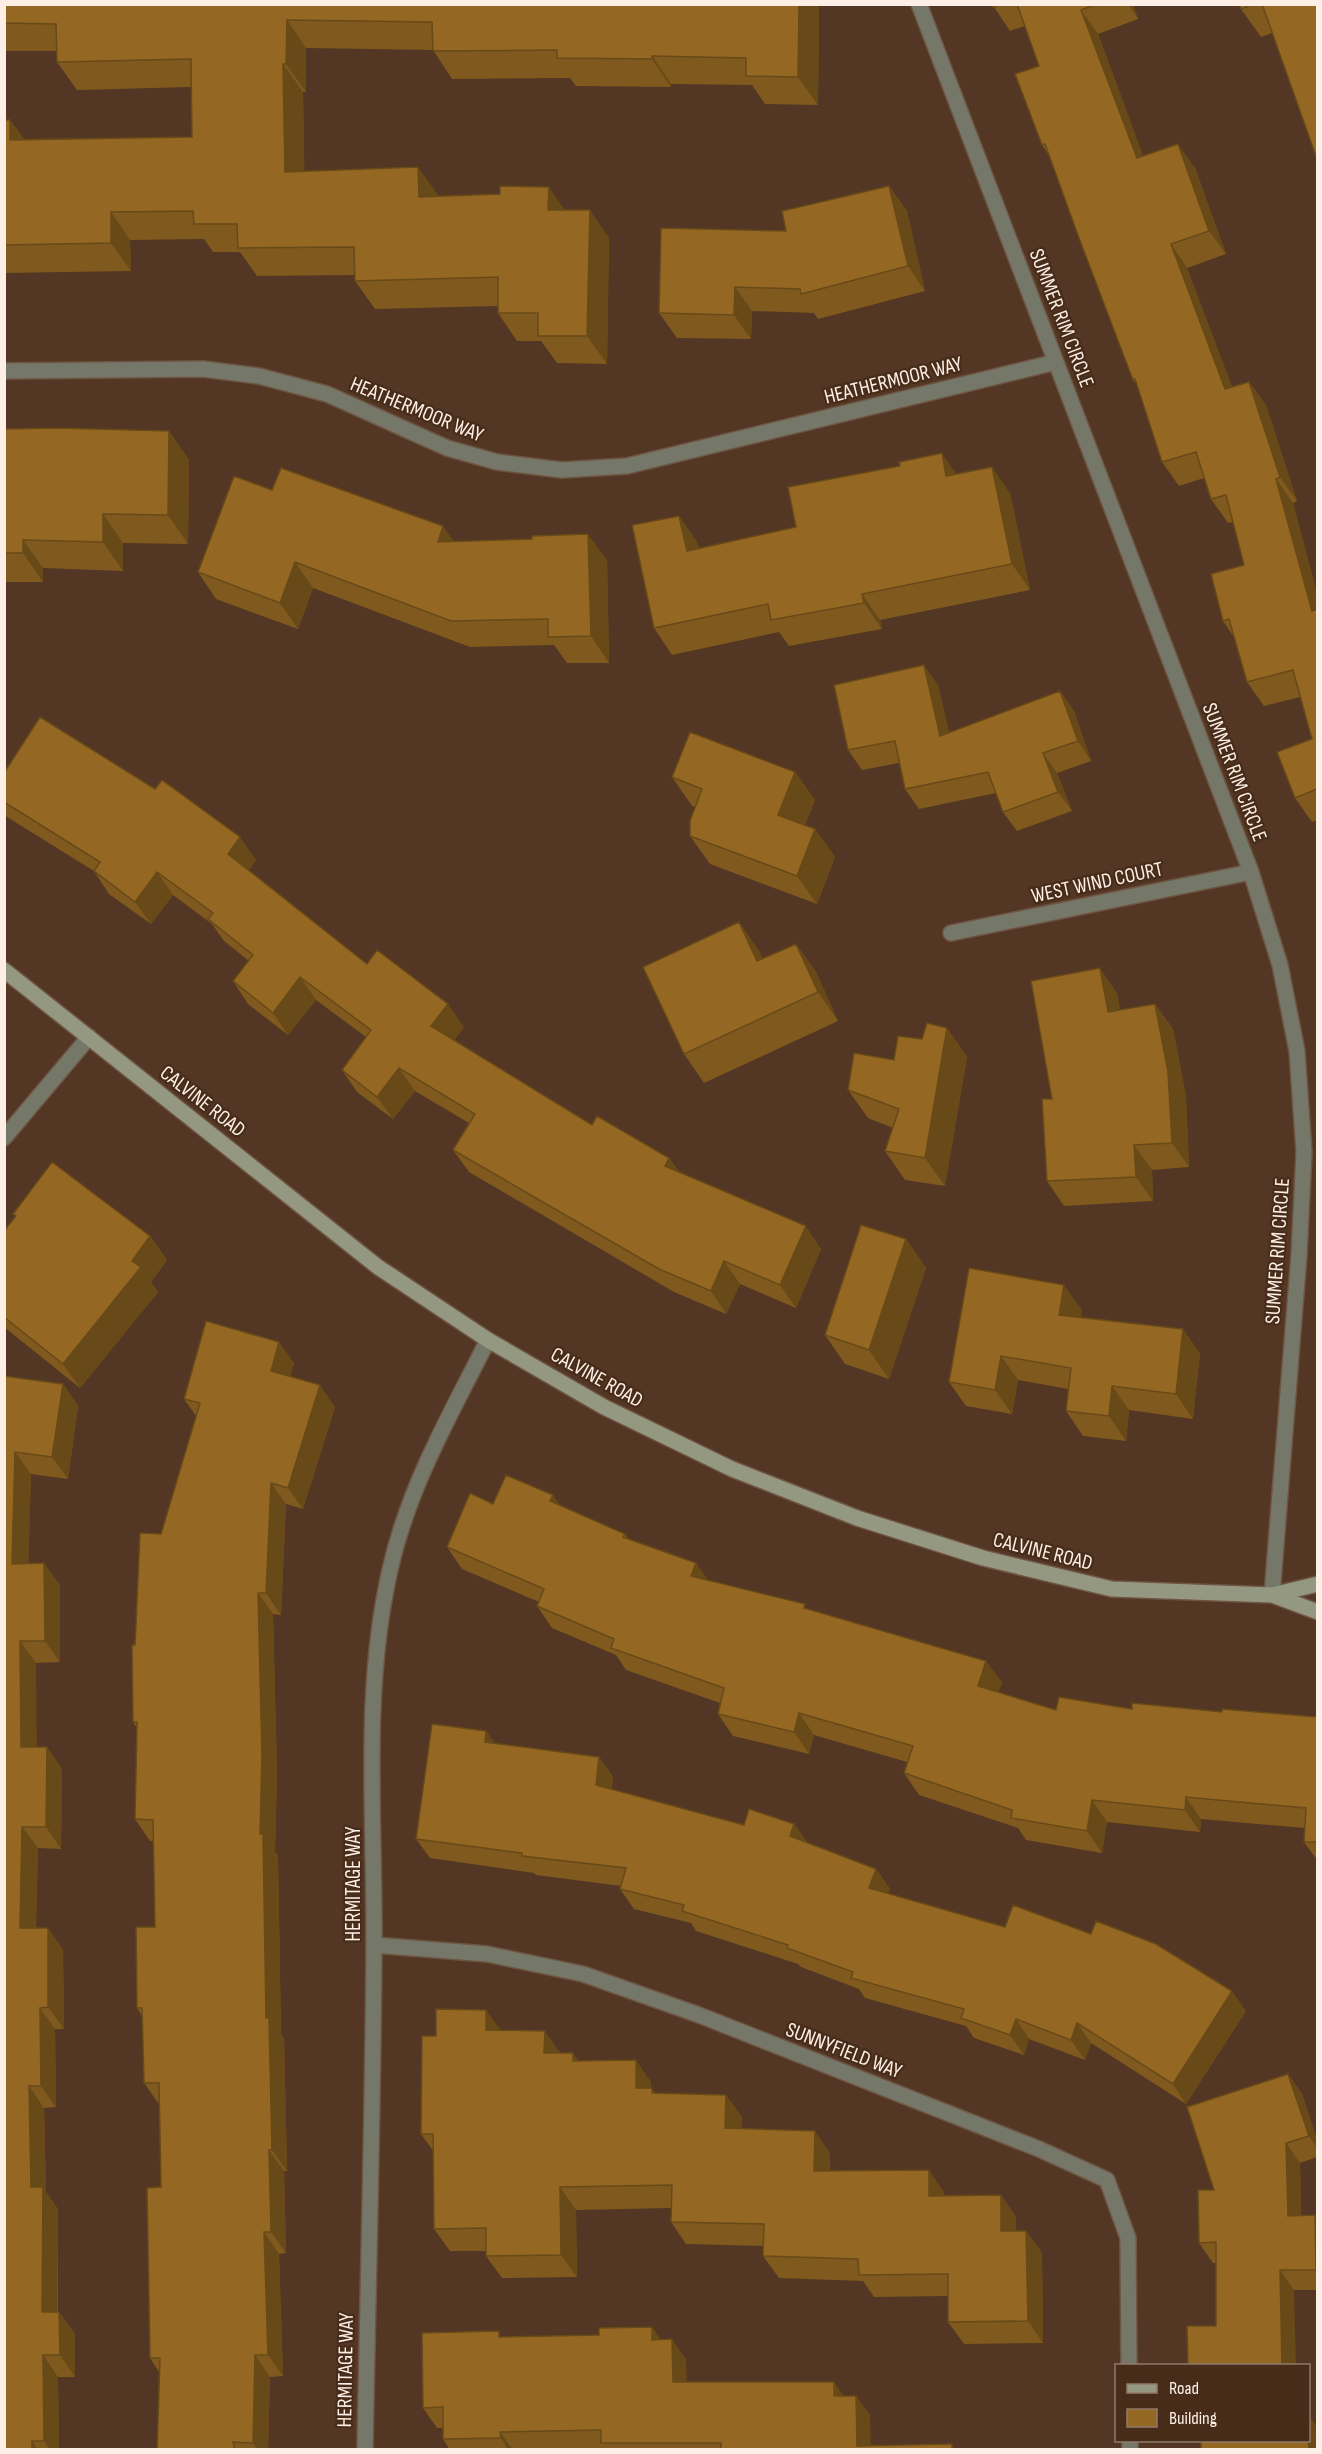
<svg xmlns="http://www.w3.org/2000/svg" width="1322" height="2454" viewBox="0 0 1322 2454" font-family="'Sofia Sans Condensed',sans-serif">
<rect width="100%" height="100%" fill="#533623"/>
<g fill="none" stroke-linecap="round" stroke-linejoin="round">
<g stroke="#6e5442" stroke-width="18">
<path id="street" d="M919,4L1251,872L1280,965L1297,1051L1304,1152L1299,1255L1272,1595
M4,371L203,369L259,376L327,394L447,448L497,462L562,470L627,466L1056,362
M951,933L1251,872
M4,1138L89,1037
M374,1945L487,1954L583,1974L699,2015L1039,2149L1107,2180L1128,2238L1129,2366
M1130,2440V2450
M365,2450C368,2281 373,2112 374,1944C375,1820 362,1692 390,1570C408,1488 450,1415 488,1340"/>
</g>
<g stroke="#6e5442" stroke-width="18">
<path id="secondary" d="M4,970L378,1267L488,1340L604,1407L732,1469L857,1518L983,1558L1112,1589L1272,1595L1318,1584
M1272,1595L1318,1612"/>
</g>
<use href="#street" stroke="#757869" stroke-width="15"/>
<use href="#secondary" stroke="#949880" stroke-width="15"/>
</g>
<path fill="#7f591e" d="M4,4H819L818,105L765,104L752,85L671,84V87L576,86L570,78L452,79L433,50L306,48V92H303L304,171L438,195V196L564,210L609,238L607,364L557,363L541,341H517L498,313V306L375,309L355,281V275L257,276L240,252H213L204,239L130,240L131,271L4,273V120H10L24,139L192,137L191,87L77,90L57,62V51H4Z
M992,4H1133L1138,19L1098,34L1143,156L1195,168L1226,254L1187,268L1232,387L1249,382L1266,405L1297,501L1293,503L1317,594V820L1312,822L1295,798L1312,739L1300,697L1264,706L1247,682L1234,637L1223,621L1244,565L1233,522L1228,523L1211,499L1204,478L1179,486L1162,462L1137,385L1133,380L1050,157L1042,145L1039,66L1025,26L1010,31Z
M1239,4H1317L1272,33L1261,37L1241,9Z
M889,186L907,211L925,291L818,319L814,313L752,311L751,339L677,338L659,313L786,231Z
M4,429L169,431L189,460L188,544L123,543V571L43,568V582H4Z
M956,474L1010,493L1030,590L880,620L882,629L789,646L779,632L672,655L654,628L679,516L697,542L699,548L796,527Z
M272,490L454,541L607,560L609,663H567L554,645L470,647L313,588L298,629L216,599L198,572Z
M938,685L949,733L1060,691L1074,711L1091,761L1057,773L1072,811L1017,831L1003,812L996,793L919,809L905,789L899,763L862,770L848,750Z
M795,772L815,800L805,825L815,829L835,857L817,904L710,864L690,836L696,807L692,806L672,777Z
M4,773L256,860L249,870L367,964L464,1027L454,1040L592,1125L669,1158L680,1173L821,1249L796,1308L740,1284L726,1314L674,1292L469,1172L453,1150L469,1123L415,1091L393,1119L357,1092L342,1070L366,1037L316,1000L288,1035L248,1004L233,981L249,961L224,941L212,924L173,895L151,924L109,894L94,871L7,817L4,813Z
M739,922L759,951L763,959L796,944L816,972L838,1021L704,1083L684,1054Z
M1117,993L1120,1010L1155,1004L1173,1029L1186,1096L1189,1167L1152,1170L1153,1201L1064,1206L1047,1181L1052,1099Z
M947,1028L967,1057L945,1186L905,1180L885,1151L893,1128L868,1118L848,1090L894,1060L922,1039Z
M13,1214L150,1236L167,1260L151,1282L158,1292L80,1388L4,1327V1231L16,1217Z
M906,1239L926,1268L889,1379L845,1364L825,1335Z
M1082,1310L1080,1317L1200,1353L1193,1419L1129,1410L1126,1441L1083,1436L1066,1411L1068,1389L1018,1380L1012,1414L966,1406L949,1382Z
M294,1363L290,1377L335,1407L303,1509L286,1504L281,1615L273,1614L277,1776L275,1852L278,1855L281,2034L284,2039L287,2171H284L286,2253L279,2254L283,2376L270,2377L268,2450H157L159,2372L150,2358L161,2187L159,2104L144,2083L142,2016L137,2008L155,1927L154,1841H150L135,1819L137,1728L133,1722L135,1645L161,1534L196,1416L184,1399Z
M4,1376L63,1384L78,1406L68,1479L31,1474L28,1563L60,1585V1662L36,1663V1747H47L62,1769L61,1849L38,1848L36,1928H48L63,1950L64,2029H55L56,2107L44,2108L46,2192L58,2209V2312H59L75,2334V2377H58L59,2450H4Z
M493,1504L561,1506L625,1534L628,1539L708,1580L809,1610L1002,1682L998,1693L1056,1710L1132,1709L1222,1712L1317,1717V1860L1304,1842L1305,1828L1201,1819L1200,1832L1107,1822L1102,1853L1026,1840L1018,1828L919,1795L904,1773L907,1762L814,1735L809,1754L733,1736L718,1714L720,1703L626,1670L616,1655L552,1628L537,1606L539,1602L462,1569L447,1547Z
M486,1731L495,1744L599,1757L613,1777L611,1789L744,1825L794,1824L807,1842L876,1869L890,1889L888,1893L1246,2011L1186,2104L1091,2043L1085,2060L1029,2039L1024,2055L974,2038L966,2026L865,1998L859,1989L801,1967L798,1964L696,1931L691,1923L634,1909L620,1889L621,1886L536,1875L534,1873L430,1858L416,1839Z
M486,2010L500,2030L560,2053L579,2061L651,2082V2088L655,2093L742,2117L741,2129L830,2153V2171L944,2192V2196L1001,2195L1016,2217V2231H1026L1042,2253L1043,2343L964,2344L948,2322V2296L874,2297L863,2281L779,2278L763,2256V2246L686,2244L671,2222V2208L576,2210L577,2277L502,2278L486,2256V2251H450L434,2229V2152L421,2134L436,2036Z
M1288,2074L1302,2094L1317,2140V2157L1300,2163L1301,2215L1317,2218V2290H1294L1216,2326V2263H1213L1199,2243L1214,2190Z
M652,2327L660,2339L686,2359V2382L844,2396H856L870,2415V2446L956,2450H450L443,2439V2428H437L423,2408L503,2337L599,2335Z"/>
<path fill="#684918" d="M799,4H819L818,105L798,77Z
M1128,4H1133L1138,19Z
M1081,10L1098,34L1153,182L1137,158Z
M287,20L306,48V92L286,64Z
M652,56L671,84V87L652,59Z
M283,64L303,92L305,200L285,172Z
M10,120L30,148L10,140Z
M1178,144L1195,168L1226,254L1209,231Z
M418,167L438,195L439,225L419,197Z
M889,186L907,211L925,291L908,266Z
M549,187L568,215L548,210Z
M590,210L609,238L607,364L587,336Z
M111,212L130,240L131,271L111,243Z
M1171,244L1187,268L1242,413L1225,389Z
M735,287L752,311L751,339L734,315Z
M1249,382L1266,405L1297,501L1280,477Z
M169,431L189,460L188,544L168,515Z
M942,453L960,479L946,476Z
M992,467L1010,493L1030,590L1012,564Z
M1276,479L1293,503L1317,594V619L1312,611Z
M103,514L123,543V571L103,542Z
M679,516L697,542L705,577L687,551Z
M443,526L462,552L438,542Z
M588,534L607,560L609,663L591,636Z
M23,540L43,568V582L23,553Z
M295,562L313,588L298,629L280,603Z
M862,594L880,620L882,629L864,603Z
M924,665L938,685L954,756L940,736Z
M1060,691L1074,711L1091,761L1078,741Z
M1043,753L1057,773L1072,811L1058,792Z
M795,772L815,800L798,844L778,815Z
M815,829L835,857L817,904L797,876Z
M240,837L256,860L244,876L228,854Z
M157,872L173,895L151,924L135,902Z
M739,922L759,951L777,990L757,961Z
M796,944L816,972L838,1021L818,992Z
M1100,968L1117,993L1125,1037L1108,1012Z
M300,977L316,1000L288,1035L273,1013Z
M448,1004L464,1027L447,1049L431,1026Z
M1155,1004L1173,1029L1186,1096L1189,1167L1172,1143Z
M947,1028L967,1057L945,1186L925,1158Z
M399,1068L415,1091L393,1119L377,1097Z
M1134,1145L1152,1170L1153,1201L1136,1177Z
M669,1158L685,1181L665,1166Z
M806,1226L821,1249L796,1308L780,1285Z
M150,1236L167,1260L151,1282L158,1292L80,1388L63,1364L132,1261Z
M906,1239L926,1268L889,1379L869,1350Z
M724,1261L740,1284L726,1314L711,1291Z
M1064,1285L1082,1310L1076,1339L1059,1315Z
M1183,1329L1200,1353L1193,1419L1176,1394Z
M279,1342L294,1363L286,1393L271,1371Z
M1001,1356L1018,1380L1012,1414L995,1390Z
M63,1384L78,1406L68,1479L52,1457Z
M320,1385L335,1407L303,1509L288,1488Z
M1112,1386L1129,1410L1126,1441L1109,1416Z
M15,1452L31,1474L28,1585L12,1564Z
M271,1483L286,1504L281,1615L266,1593Z
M553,1495L568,1517L550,1501Z
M44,1563L60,1585V1662L45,1641Z
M696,1563L711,1584L691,1576Z
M258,1593L273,1614L277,1776L275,1852L278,1855L281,2034L284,2039L287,2171L272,2150L266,2018L260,1834Z
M20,1641L36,1663L37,1769L21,1747Z
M986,1661L1002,1682L993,1708L978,1686Z
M799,1713L814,1735L809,1754L794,1732Z
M486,1731L500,1751L485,1742Z
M47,1747L62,1769L61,1849L46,1827Z
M599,1757L613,1777L610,1805L596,1785Z
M1186,1797L1201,1819L1200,1832L1185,1810Z
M1092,1800L1107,1822L1102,1853L1087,1831Z
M794,1824L808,1844L790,1836Z
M22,1827L38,1848L35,1950L20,1928Z
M876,1869L890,1889L883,1908L869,1888Z
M48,1928L63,1950L64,2029L48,2007Z
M1232,1991L1246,2011L1186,2104L1173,2084Z
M40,2008L55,2029L56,2107L41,2086Z
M486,2010L502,2032L486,2030Z
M1016,2019L1029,2039L1024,2055L1010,2035Z
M1077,2023L1091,2043L1085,2060L1071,2040Z
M545,2031L560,2053H544Z
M573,2053L589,2075L573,2061Z
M636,2060L651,2082L652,2110L636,2088Z
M1288,2074L1302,2094L1317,2140V2148L1309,2136Z
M29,2086L44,2108L46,2192L58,2209L57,2334L42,2312L31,2187Z
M726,2095L742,2117L740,2150L725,2128Z
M815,2131L830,2153L829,2193L814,2171Z
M1286,2143L1300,2163L1302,2236L1288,2216Z
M269,2150L284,2171L286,2253L271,2232Z
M929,2170L944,2192L945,2218L929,2196Z
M560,2187L576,2210L577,2277L561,2255Z
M1001,2195L1016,2217L1017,2253L1001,2231Z
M1315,2215L1317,2218V2272L1316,2270Z
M1026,2231L1042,2253L1043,2343L1028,2321Z
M264,2232L279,2254L283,2376L268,2355Z
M1280,2270L1294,2290L1296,2366H1282Z
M59,2312L75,2334V2377L60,2355Z
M652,2327L666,2347L652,2340Z
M672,2339L686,2359L687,2402L673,2382Z
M43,2355L58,2377L59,2450H50L44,2441Z
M255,2355L270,2377L268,2450H258L253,2443Z
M834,2382L848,2402L834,2396Z
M856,2396L870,2415L871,2450L857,2446Z
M1308,2414L1317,2427V2450H1309Z
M500,2432L513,2450H508L501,2438Z
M32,2441L38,2450H32Z"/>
<path fill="#946823" stroke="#684918" stroke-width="1.5" d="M4,4H799L798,77L746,76V58L652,56V59L557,58V50L433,51L432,22L287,20L286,64H283L285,172L418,167L419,197L500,194V186L549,187L548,210H590L587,336H538V313H498V277L355,281L354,247L238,248L237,224H194L193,211L111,212V243L4,245V120H10V140L192,137L191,59L57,62L56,24L4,23Z
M992,4H1001L993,7Z
M1017,4H1097L1081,10L1137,158L1178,144L1209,231L1171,244L1225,389L1249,382L1280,477L1276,479L1312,611L1317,609V789L1295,798L1277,752L1312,739L1293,670L1247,682L1229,619L1223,621L1211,574L1244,565L1226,495L1211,499L1196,452L1162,462L1135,379L1133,380L1079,238L1045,144L1042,145L1015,74L1039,66Z
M1239,4H1253L1241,9Z
M1262,4H1317V159Z
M889,186L908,266L801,294L800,289L735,287L734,315L659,313L661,228L786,231L782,211Z
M57,428L169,431L168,515L103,514V542L23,540V553H4V429Z
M942,453L946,476L992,467L1012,564L862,594L864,603L771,620L768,604L654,628L632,525L679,516L687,551L796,527L788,487L900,466L899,462Z
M281,468L443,526L438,542L532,539V536L588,534L591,636L548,637V619L451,621L295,562L280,603L198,572L234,476L272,490Z
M924,665L940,736L1060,691L1078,741L1043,753L1058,792L1003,812L988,772L905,789L895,741L848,750L834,685Z
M40,717L155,789L162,780L240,837L228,854L367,964L377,950L448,1004L431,1026L592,1125L597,1116L669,1158L665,1166L806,1226L780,1285L724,1261L711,1291L659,1269L453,1150L475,1114L399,1068L377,1097L342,1070L371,1030L300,977L273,1013L233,981L253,955L208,919L213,913L157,872L135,902L94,871L100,862L4,802V773Z
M690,732L795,772L778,815L815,829L797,876L690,836V821L702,789L672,777Z
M739,922L757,961L796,944L818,992L684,1054L643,967Z
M1100,968L1108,1012L1155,1004L1168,1072L1172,1143L1134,1145L1136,1177L1047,1181L1042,1099H1052L1031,981Z
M927,1023L947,1028L925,1158L885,1151L899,1109L848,1090L854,1053L894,1060L898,1036L922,1039Z
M52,1162L150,1236L132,1261L141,1267L63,1364L4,1317V1231L16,1216L13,1214Z
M861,1225L906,1239L869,1350L825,1335Z
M969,1268L1064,1285L1059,1315L1183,1329L1176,1394L1112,1386L1109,1416L1066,1411L1071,1368L1001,1356L995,1390L949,1382Z
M206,1321L279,1342L271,1371L320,1385L288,1488L271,1483L266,1593H258L262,1755L260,1834H263L266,2018H269L272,2150H269L271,2232H264L268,2355H255L253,2443L233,2442L235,2450H157L160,2358H150L147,2188L161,2187L159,2083H144L142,2008H137L136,1927H155L153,1820L135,1819L137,1722H133L132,1645H135L140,1533L161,1534L200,1403L184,1399Z
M4,1376L63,1384L52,1457L15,1452L12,1564L44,1563L45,1641H20L21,1747H47L46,1827H22L20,1928H48V2007L40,2008L41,2086H29L31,2187H43L42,2312H59L60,2355H43L44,2441H32V2450H4Z
M506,1475L553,1495L550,1501L625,1534L623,1537L696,1563L691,1576L805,1604L804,1608L986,1661L978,1686L1056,1710L1059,1697L1132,1709V1703L1222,1712V1709L1317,1717V1842H1304L1306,1808L1186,1797L1185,1810L1092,1800L1087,1831L1011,1818L1012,1810L904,1773L913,1746L799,1713L794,1732L718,1714L724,1688L611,1648L614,1639L537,1606L544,1589L447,1547L470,1493L493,1504Z
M432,1724L486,1731L485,1742L599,1757L596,1785L744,1825L749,1809L794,1824L790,1836L876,1869L869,1888L1005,1927L1013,1905L1091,1934L1096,1921L1156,1944L1232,1991L1173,2084L1077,2023L1071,2040L1016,2019L1010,2035L961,2018L964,2009L851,1978L853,1972L787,1948L788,1945L682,1911L684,1905L620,1889L626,1868L522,1856V1853L416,1839Z
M436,2009L486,2010V2030L545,2031L544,2053H573V2061L636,2060V2088H652V2093L726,2095L725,2128L815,2131L814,2171L929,2170V2196L1001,2195V2231H1026L1028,2321L948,2322V2274L859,2275L858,2259L763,2256L764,2224L671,2222L672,2185L560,2187L561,2255L486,2256V2228L434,2229L433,2134H421L422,2036H436Z
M1288,2074L1309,2136L1286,2143L1288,2216L1315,2215L1316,2270H1280L1282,2366H1188L1187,2326H1216V2242L1199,2243L1198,2190H1214L1187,2107Z
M652,2327V2340L672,2339L673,2382H834V2396H856L857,2446L952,2444V2450H721V2443H601V2430L500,2432L501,2438L443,2439V2407L423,2408L422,2333L499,2331V2337L599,2335V2328Z
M1308,2434L1309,2450H1201V2440H1308Z"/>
<g text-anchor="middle" stroke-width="4.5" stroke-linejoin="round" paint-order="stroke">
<g font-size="21" fill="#feefe6" stroke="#472c19">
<text transform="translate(1062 318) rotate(69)" y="7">SUMMER RIM CIRCLE</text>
<text transform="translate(893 380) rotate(-14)" y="7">HEATHERMOOR WAY</text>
<text transform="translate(417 409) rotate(22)" y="7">HEATHERMOOR WAY</text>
<text transform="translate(1235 772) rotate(69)" y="7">SUMMER RIM CIRCLE</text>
<text transform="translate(1097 882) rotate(-12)" y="7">WEST WIND COURT</text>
<text transform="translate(203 1101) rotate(38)" y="7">CALVINE ROAD</text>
<text transform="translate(1277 1251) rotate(-86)" y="7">SUMMER RIM CIRCLE</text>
<text transform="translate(597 1377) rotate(29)" y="7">CALVINE ROAD</text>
<text transform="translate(1043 1551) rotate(14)" y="7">CALVINE ROAD</text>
<text transform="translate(353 1884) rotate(-90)" y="7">HERMITAGE WAY</text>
<text transform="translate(844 2050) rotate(21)" y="7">SUNNYFIELD WAY</text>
<text transform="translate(345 2370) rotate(-89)" y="7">HERMITAGE WAY</text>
</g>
</g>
<rect width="1322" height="2454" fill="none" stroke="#feefe6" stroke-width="12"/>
<rect x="1115" y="2364" width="195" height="78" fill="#472c19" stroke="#907a6b" stroke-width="1.5"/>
<rect x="1127" y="2384" width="30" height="9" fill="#949880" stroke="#907a6b" stroke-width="1.5"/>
<text x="1169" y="2394" font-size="18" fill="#feefe6">Road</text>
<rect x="1127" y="2409" width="30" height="18" fill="#946823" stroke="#907a6b" stroke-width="1.5"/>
<text x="1169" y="2424" font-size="18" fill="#feefe6">Building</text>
</svg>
